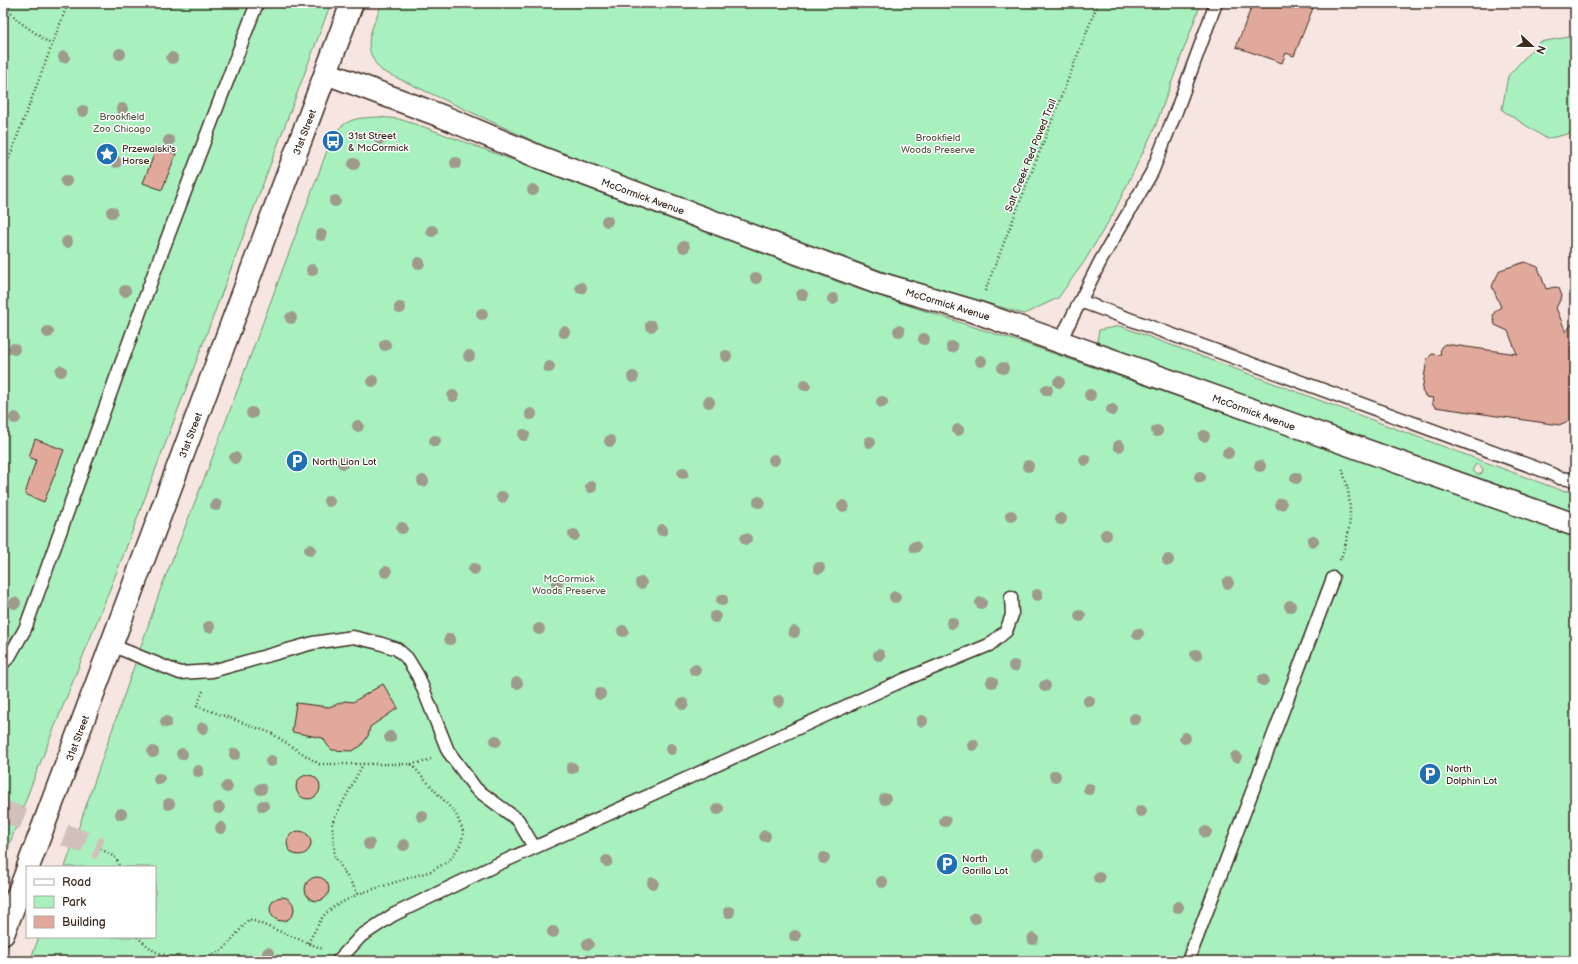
<svg xmlns="http://www.w3.org/2000/svg" width="1578" height="964" viewBox="0 0 1578 964" font-family="'Balsamiq Sans',sans-serif">
<rect width="100%" height="100%" fill="#f6e5e1"/>
<filter id="ink" filterUnits="userSpaceOnUse"><feTurbulence type="fractalNoise" baseFrequency=".025" numOctaves="2"/><feDisplacementMap in="SourceGraphic" scale="8" xChannelSelector="R" yChannelSelector="G"/><feConvolveMatrix kernelMatrix="1 2 1 2 8 2 1 2 1" color-interpolation-filters="sRGB"/></filter>
<g filter="url(#ink)">
<path fill="#a8f1bf" stroke="#728e6e" fill-rule="evenodd" d="M3,3H331L123,556L31,786L3,862Z
M382,3H1201L1155,127L1113,214L1084,262L1058,298L1024,314L890,274L553,150L382,71C359,47 372,30 382,3Z
M1575,36V132L1547,139L1502,110L1508,76L1539,42Z
M378,117L399,119L427,128L852,287L1032,346L1575,535V961H30L39,937H155V867H65L161,588L208,469L333,135C347,118 357,118 378,117Z
M1120,326L1560,490L1575,492V514L1097,342L1099,330ZM1479,464L1483,469L1482,473L1478,475L1474,472L1473,469L1475,465Z"/>
<path fill="#e1a99b" stroke="#3b2a1e" d="M1253,3H1315L1294,56L1286,53L1282,63L1236,47Z
M157,147L176,154L162,190L143,183Z
M1525,262L1538,267L1546,289L1555,287L1559,288L1562,296L1556,308L1566,332L1575,320V418L1559,425L1435,407L1432,403L1433,398L1426,397L1422,391L1427,359L1432,354L1440,355L1441,347L1445,344L1517,354L1508,331L1495,325L1493,316L1495,311L1501,307L1492,286L1500,270Z
M35,439L64,450L44,502L25,494L36,460L29,457Z
M383,684L398,708L370,727L368,736L361,746L352,751L332,750L328,746L323,738L292,732L296,703L329,707L345,701L353,702Z
M296 787a12 12 0 1 1 24 0a12 12 0 1 1-24 0Z
M287 843a12 12 0 1 1 24 0a12 12 0 1 1-24 0Z
M305 889a12 12 0 1 1 24 0a12 12 0 1 1-24 0Z
M270 909a12 12 0 1 1 24 0a12 12 0 1 1-24 0Z"/>
<g fill="none" stroke-linecap="round" stroke-linejoin="round">
<path stroke="#d1c0ba" stroke-width="22" stroke-dasharray="22 11" stroke-linecap="butt" d="M3,811L101,849"/>
<g stroke="#3b2a1e" stroke-width="15">
<path id="lane" d="M1080,301L1547,472L1560,478L1575,480
M1060,341L1101,260L1152,172L1177,109L1216,3
M111,645L180,673L212,671L313,643L353,637L379,643L397,649L407,658L418,676L448,751L476,789L518,820L534,847
M3,663L9,657L25,629L154,273L257,3
M338,961L361,936L393,915L496,865L906,679L989,645L1006,631L1012,615L1011,597
M1188,961L1333,578"/>
</g>
<g stroke="#3b2a1e" stroke-width="25">
<path id="street" d="M326,73L444,117L539,157L878,283L976,312L1575,525"/>
</g>
<g stroke="#3b2a1e" stroke-width="25">
<path id="secondary" d="M28,867L352,3
M3,934L27,871"/>
</g>
<path stroke="#3b2a1e" stroke-width="2.5" stroke-dasharray="1 3" stroke-linecap="butt" d="M4,3L17,20L52,45
M3,174L68,3
M985,291L1098,3
M1340,560C1353,528 1353,502 1342,468
M203,691L197,706L271,733L319,764H411L423,762L431,759
M101,849L116,858L120,867
M358,894L335,857L332,823L363,764
M137,937L154,951L172,958L198,960L223,950L249,919L323,949
M308,943L323,916L335,906L358,894L431,871L449,861L460,845L464,833L456,814L411,764"/>
<use href="#lane" stroke="#fff" stroke-width="12"/>
<use href="#street" stroke="#fff" stroke-width="22"/>
<use href="#secondary" stroke="#fff" stroke-width="22"/>
</g>
<g fill="#9e9a8c">
<circle cx="120" cy="54" r="6"/>
<circle cx="64" cy="57" r="6"/>
<circle cx="172" cy="58" r="6"/>
<circle cx="122" cy="109" r="6"/>
<circle cx="83" cy="111" r="6"/>
<circle cx="380" cy="139" r="6"/>
<circle cx="169" cy="141" r="6"/>
<circle cx="116" cy="162" r="6"/>
<circle cx="456" cy="163" r="6"/>
<circle cx="354" cy="164" r="6"/>
<circle cx="66" cy="181" r="6"/>
<circle cx="533" cy="190" r="6"/>
<circle cx="335" cy="201" r="6"/>
<circle cx="112" cy="212" r="6"/>
<circle cx="607" cy="221" r="6"/>
<circle cx="432" cy="231" r="6"/>
<circle cx="321" cy="235" r="6"/>
<circle cx="67" cy="242" r="6"/>
<circle cx="684" cy="247" r="6"/>
<circle cx="419" cy="263" r="6"/>
<circle cx="312" cy="270" r="6"/>
<circle cx="756" cy="278" r="6"/>
<circle cx="581" cy="288" r="6"/>
<circle cx="125" cy="291" r="6"/>
<circle cx="802" cy="295" r="6"/>
<circle cx="833" cy="299" r="6"/>
<circle cx="400" cy="308" r="6"/>
<circle cx="482" cy="314" r="6"/>
<circle cx="291" cy="318" r="6"/>
<circle cx="651" cy="326" r="6"/>
<circle cx="899" cy="331" r="6"/>
<circle cx="48" cy="332" r="6"/>
<circle cx="564" cy="332" r="6"/>
<circle cx="924" cy="339" r="6"/>
<circle cx="385" cy="345" r="6"/>
<circle cx="952" cy="347" r="6"/>
<circle cx="14" cy="349" r="6"/>
<circle cx="469" cy="356" r="6"/>
<circle cx="726" cy="356" r="6"/>
<circle cx="981" cy="361" r="6"/>
<circle cx="549" cy="367" r="6"/>
<circle cx="1003" cy="368" r="6"/>
<circle cx="61" cy="371" r="6"/>
<circle cx="633" cy="377" r="6"/>
<circle cx="373" cy="381" r="6"/>
<circle cx="1059" cy="382" r="6"/>
<circle cx="805" cy="385" r="6"/>
<circle cx="1047" cy="390" r="6"/>
<circle cx="1090" cy="395" r="6"/>
<circle cx="453" cy="396" r="6"/>
<circle cx="709" cy="402" r="6"/>
<circle cx="882" cy="402" r="6"/>
<circle cx="1112" cy="410" r="6"/>
<circle cx="252" cy="413" r="6"/>
<circle cx="531" cy="414" r="6"/>
<circle cx="15" cy="418" r="6"/>
<circle cx="358" cy="426" r="6"/>
<circle cx="958" cy="430" r="6"/>
<circle cx="1157" cy="431" r="6"/>
<circle cx="524" cy="435" r="6"/>
<circle cx="1204" cy="436" r="6"/>
<circle cx="435" cy="441" r="6"/>
<circle cx="610" cy="441" r="6"/>
<circle cx="870" cy="442" r="6"/>
<circle cx="1119" cy="446" r="6"/>
<circle cx="1228" cy="453" r="6"/>
<circle cx="235" cy="458" r="6"/>
<circle cx="774" cy="460" r="6"/>
<circle cx="1085" cy="460" r="6"/>
<circle cx="343" cy="463" r="6"/>
<circle cx="1028" cy="466" r="6"/>
<circle cx="1260" cy="466" r="6"/>
<circle cx="683" cy="473" r="6"/>
<circle cx="1200" cy="477" r="6"/>
<circle cx="1296" cy="478" r="6"/>
<circle cx="423" cy="481" r="6"/>
<circle cx="591" cy="487" r="6"/>
<circle cx="502" cy="497" r="6"/>
<circle cx="329" cy="501" r="6"/>
<circle cx="759" cy="502" r="6"/>
<circle cx="1281" cy="504" r="6"/>
<circle cx="216" cy="505" r="6"/>
<circle cx="843" cy="506" r="6"/>
<circle cx="1011" cy="516" r="6"/>
<circle cx="1061" cy="519" r="6"/>
<circle cx="402" cy="528" r="6"/>
<circle cx="662" cy="530" r="6"/>
<circle cx="574" cy="535" r="6"/>
<circle cx="1106" cy="535" r="6"/>
<circle cx="746" cy="539" r="6"/>
<circle cx="1313" cy="541" r="6"/>
<circle cx="915" cy="547" r="6"/>
<circle cx="310" cy="550" r="6"/>
<circle cx="1168" cy="560" r="6"/>
<circle cx="819" cy="568" r="6"/>
<circle cx="474" cy="569" r="6"/>
<circle cx="386" cy="572" r="6"/>
<circle cx="557" cy="583" r="6"/>
<circle cx="641" cy="583" r="6"/>
<circle cx="1228" cy="583" r="6"/>
<circle cx="1037" cy="595" r="6"/>
<circle cx="895" cy="597" r="6"/>
<circle cx="722" cy="600" r="6"/>
<circle cx="15" cy="603" r="6"/>
<circle cx="981" cy="603" r="6"/>
<circle cx="1290" cy="606" r="6"/>
<circle cx="1080" cy="616" r="6"/>
<circle cx="715" cy="617" r="6"/>
<circle cx="952" cy="623" r="6"/>
<circle cx="209" cy="627" r="6"/>
<circle cx="539" cy="629" r="6"/>
<circle cx="623" cy="631" r="6"/>
<circle cx="794" cy="632" r="6"/>
<circle cx="1138" cy="634" r="6"/>
<circle cx="450" cy="639" r="6"/>
<circle cx="879" cy="655" r="6"/>
<circle cx="1196" cy="655" r="6"/>
<circle cx="1014" cy="666" r="6"/>
<circle cx="695" cy="670" r="6"/>
<circle cx="1263" cy="680" r="6"/>
<circle cx="992" cy="682" r="6"/>
<circle cx="517" cy="683" r="6"/>
<circle cx="1045" cy="686" r="6"/>
<circle cx="600" cy="694" r="6"/>
<circle cx="779" cy="701" r="6"/>
<circle cx="1089" cy="701" r="6"/>
<circle cx="683" cy="704" r="6"/>
<circle cx="1135" cy="719" r="6"/>
<circle cx="922" cy="721" r="6"/>
<circle cx="166" cy="722" r="6"/>
<circle cx="203" cy="728" r="6"/>
<circle cx="390" cy="737" r="6"/>
<circle cx="1185" cy="738" r="6"/>
<circle cx="496" cy="741" r="6"/>
<circle cx="973" cy="745" r="6"/>
<circle cx="671" cy="749" r="6"/>
<circle cx="153" cy="752" r="6"/>
<circle cx="182" cy="754" r="6"/>
<circle cx="235" cy="754" r="6"/>
<circle cx="1236" cy="757" r="6"/>
<circle cx="271" cy="761" r="6"/>
<circle cx="572" cy="768" r="6"/>
<circle cx="198" cy="771" r="6"/>
<circle cx="1055" cy="776" r="6"/>
<circle cx="159" cy="779" r="6"/>
<circle cx="227" cy="787" r="6"/>
<circle cx="261" cy="789" r="6"/>
<circle cx="1089" cy="789" r="6"/>
<circle cx="885" cy="799" r="6"/>
<circle cx="169" cy="804" r="6"/>
<circle cx="263" cy="806" r="6"/>
<circle cx="219" cy="808" r="6"/>
<circle cx="718" cy="809" r="6"/>
<circle cx="1141" cy="811" r="6"/>
<circle cx="121" cy="814" r="6"/>
<circle cx="422" cy="816" r="6"/>
<circle cx="945" cy="821" r="6"/>
<circle cx="221" cy="828" r="6"/>
<circle cx="1206" cy="832" r="6"/>
<circle cx="765" cy="836" r="6"/>
<circle cx="369" cy="844" r="6"/>
<circle cx="404" cy="845" r="6"/>
<circle cx="1038" cy="855" r="6"/>
<circle cx="824" cy="858" r="6"/>
<circle cx="607" cy="861" r="6"/>
<circle cx="1099" cy="878" r="6"/>
<circle cx="882" cy="882" r="6"/>
<circle cx="653" cy="883" r="6"/>
<circle cx="1178" cy="907" r="6"/>
<circle cx="729" cy="912" r="6"/>
<circle cx="975" cy="918" r="6"/>
<circle cx="553" cy="932" r="6"/>
<circle cx="795" cy="936" r="6"/>
<circle cx="1033" cy="939" r="6"/>
<circle cx="588" cy="944" r="6"/>
<circle cx="268" cy="953" r="6"/>
</g>
</g>
<defs>
<g id="bus-disc" transform="scale(1.15)"><circle r="9.5" fill="#1f6fb2" stroke="#fff"/><path d="M-5-6H5V4H4V6H2V4H-2V6H-4V4H-5ZM-3.5-4V0h7V-4ZM-3.5 1.2v1.5H-2V1.2ZM2 1.2v1.5H3.5V1.2Z" fill="#fff"/></g>
<g id="sight-disc" transform="scale(1.15)"><circle r="9.5" fill="#1f6fb2" stroke="#fff"/><path d="M0-6L1.8-2.2L6-1.7L2.9 1.2L3.7 5.4L0 3.3L-3.7 5.4L-2.9 1.2L-6-1.7L-1.8-2.2Z" fill="#fff"/></g>
<g id="parking-disc" transform="scale(1.15)"><circle r="9.5" fill="#1f6fb2" stroke="#fff"/><path d="M-3.5-5.5H1a3.5 3.5 0 0 1 0 7H-1V5.5H-3.5ZM-1-3.4V-.6H.8a1.4 1.4 0 0 0 0-2.8Z" fill="#fff"/></g>
</defs>
<g fill-rule="evenodd">
<use href="#bus-disc" x="333" y="141"/>
<use href="#sight-disc" x="107" y="154"/>
<use href="#parking-disc" x="297" y="461"/>
<use href="#parking-disc" x="1430" y="774"/>
<use href="#parking-disc" x="947" y="864"/>
</g>
<g text-anchor="middle" stroke-width="3" stroke-linejoin="round" paint-order="stroke">
<g font-size="10" fill="#565c46" stroke="#fff">
<text x="122" y="120">Brookfield<tspan x="122" dy="12">Zoo Chicago</tspan></text>
<text x="938" y="141">Brookfield<tspan x="938" dy="12">Woods Preserve</tspan></text>
<text x="569" y="582">McCormick<tspan x="569" dy="12">Woods Preserve</tspan></text>
</g>
<g font-size="10" fill="#3b2a1e" stroke="#fff">
<text transform="translate(304 132) rotate(-69)" y="4">31st Street</text>
<text transform="translate(1030 155) rotate(-68)" y="4">Salt Creek Red Paved Trail</text>
<text transform="translate(643 196) rotate(20)" y="4">McCormick Avenue</text>
<text transform="translate(948 304) rotate(17)" y="4">McCormick Avenue</text>
<text transform="translate(1254 412) rotate(20)" y="4">McCormick Avenue</text>
<text transform="translate(190 435) rotate(-69)" y="4">31st Street</text>
<text transform="translate(77 738) rotate(-69)" y="4">31st Street</text>
</g>
<g font-size="10" fill="#3b2a1e" stroke="#fff" text-anchor="start">
<text x="348" y="139">31st Street<tspan x="348" dy="12">&amp; McCormick</tspan></text>
<text x="122" y="152">Przewalski's<tspan x="122" dy="12">Horse</tspan></text>
<text x="312" y="465">North Lion Lot</text>
<text x="1446" y="772">North<tspan x="1446" dy="12">Dolphin Lot</tspan></text>
<text x="962" y="862">North<tspan x="962" dy="12">Gorilla Lot</tspan></text>
</g>
</g>
<rect width="1578" height="964" fill="none" stroke="#fff" stroke-width="16"/>
<rect x="8" y="8" width="1562" height="948" fill="none" stroke="#3b2a1e" stroke-width="1.5" filter="url(#ink)"/>
<rect x="26" y="866" width="130" height="72" fill="#ffffff" stroke="#b1aaa5"/>
<rect x="34" y="879" width="20" height="6" fill="#ffffff" stroke="#b1aaa5"/>
<text x="62" y="886" font-size="12" fill="#3b2a1e">Road</text>
<rect x="34" y="896" width="20" height="12" fill="#a8f1bf" stroke="#b1aaa5"/>
<text x="62" y="906" font-size="12" fill="#3b2a1e">Park</text>
<rect x="34" y="916" width="20" height="12" fill="#e1a99b" stroke="#b1aaa5"/>
<text x="62" y="926" font-size="12" fill="#3b2a1e">Building</text>
<g transform="translate(1532 46) rotate(112)" stroke="#ffffff" stroke-width="3" paint-order="stroke">
<path d="M0-3L7 15L0 10L-7 15Z" fill="#3b2a1e"/>
<text y="-6" font-size="11" font-weight="bold" text-anchor="middle" fill="#3b2a1e">N</text>
</g>
</svg>
